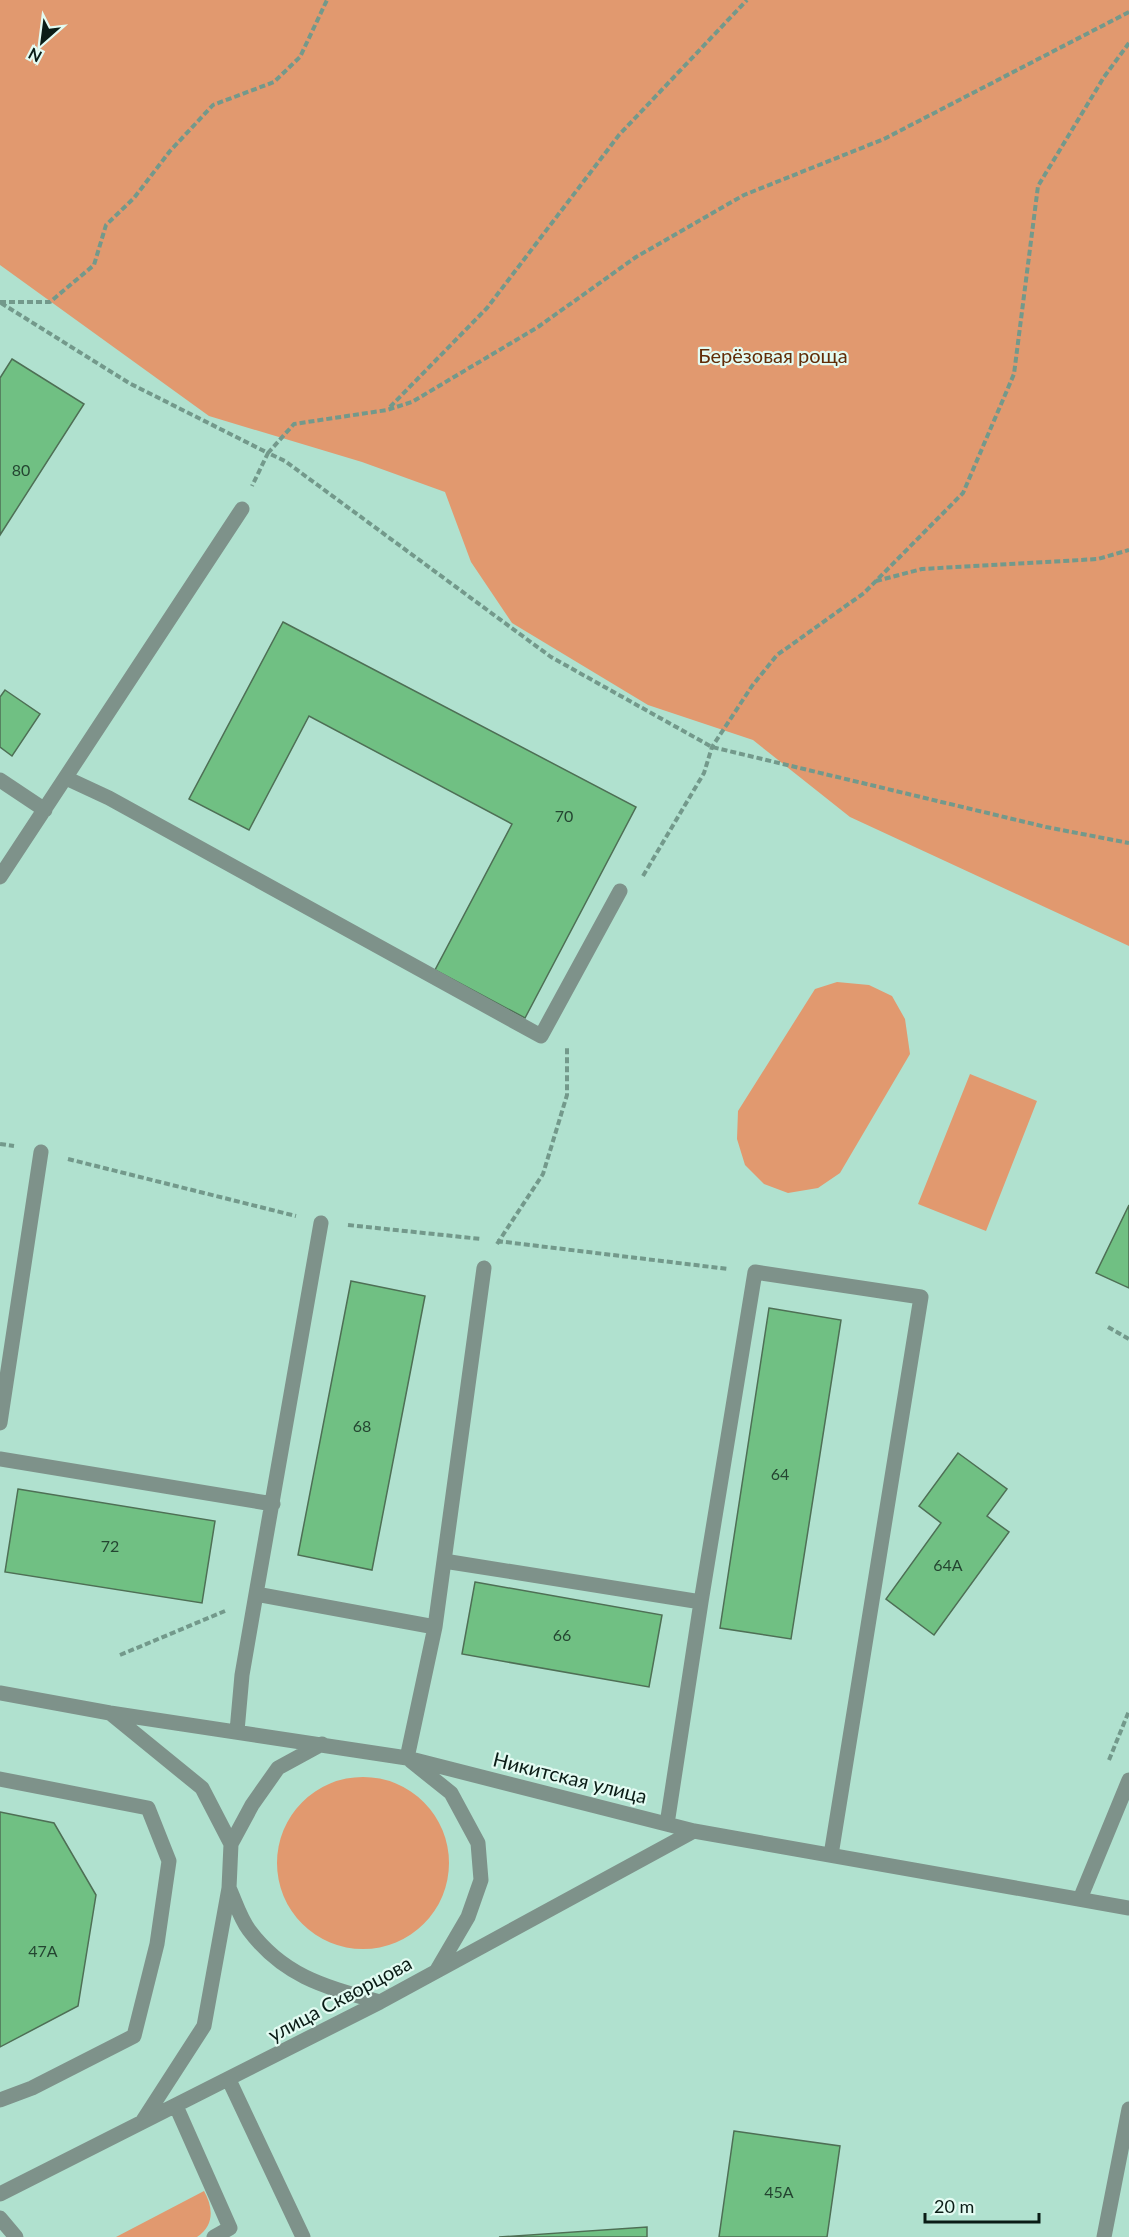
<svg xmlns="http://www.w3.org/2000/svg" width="1129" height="2237" viewBox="0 0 1129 2237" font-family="Lato,sans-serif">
<rect width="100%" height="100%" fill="#b0e1cf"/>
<path fill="#e1996f" d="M0,0H1129V946L850,817L753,740L648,705L512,623L471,562L445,492L362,462L209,416L0,265Z
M837,982L869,985L892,996L905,1019L910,1054L840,1173L818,1188L788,1193L764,1184L745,1165L737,1139L738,1111L815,989Z
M970,1074L1037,1101L986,1231L918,1204Z
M277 1863a86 86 0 1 1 172 0a86 86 0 1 1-172 0Z
M204,2191C213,2207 215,2225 197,2237H116Z"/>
<path fill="#70c083" stroke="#4e6f55" stroke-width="1.5" d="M12,359L84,404L0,535V378Z
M283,622L636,807L525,1018L435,970L512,824L309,716L249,830L189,799Z
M5,690L40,714L12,756L0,747V697Z
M1129,1205V1288L1096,1273Z
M351,1281L425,1296L372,1570L298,1555Z
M769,1308L841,1320L791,1639L720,1628Z
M958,1453L1007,1489L987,1516L1009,1532L934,1635L886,1599L941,1523L919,1506Z
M18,1489L215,1521L202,1603L5,1572Z
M475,1582L662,1615L649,1687L462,1654Z
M0,1812L54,1823L96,1895L78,2006L0,2047Z
M734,2131L840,2146L827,2237H719Z
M647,2227V2237H499Z"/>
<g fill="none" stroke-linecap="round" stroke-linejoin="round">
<path stroke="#73998b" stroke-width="4" stroke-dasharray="6 3" stroke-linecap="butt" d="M1129,12L884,139L744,195L636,257L538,327L412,402L387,410L294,424L268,453L285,461L551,657L712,747L1046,827L1129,843
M0,302H50L94,265L106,225L134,198L170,151L213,105L274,82L300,57L327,0
M1,303L129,383L268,453L252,486
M390,407L487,308L619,135L747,0
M876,581L922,569L1098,559L1129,550
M643,876L704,773L712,747L752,686L777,655L864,593L963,493L1014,374L1038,186L1104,77L1129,43
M0,1144L14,1146
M68,1159L296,1216
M348,1225L481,1239
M497,1241L728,1269
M497,1244L543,1174L567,1095V1047
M1108,1327L1129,1339
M120,1655L225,1611
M1109,1760L1129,1711"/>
<path stroke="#7e928a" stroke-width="15" d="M66,778L109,798L541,1036L620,891
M0,780L45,810
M0,877L242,509
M321,1223L256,1594L435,1627
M0,1423L41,1152
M0,1459L273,1504
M444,1561L484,1268
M0,1693L110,1713L407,1758L694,1831L1129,1908
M110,1713L202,1788L231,1844
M237,1731L242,1675L256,1594
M407,1758L435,1627L444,1561L701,1602L755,1272L921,1297L831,1855
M411,1761L451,1793L478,1843L481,1880L468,1917L437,1970
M0,1779L148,1808L169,1861L157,1944L134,2036L32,2088L0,2100
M667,1824L701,1602
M229,1888C235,1901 240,1918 249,1930C284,1977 326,1987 380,2002
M1080,1899L1129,1780
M229,2080L303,2237
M176,2106L230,2228L214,2237
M142,2122L204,2026L229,1888L231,1844L252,1805L278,1768L322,1744
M0,2194L380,2002L694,1831
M0,2218L16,2237
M1104,2237L1129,2109"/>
</g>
<g text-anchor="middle" stroke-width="4.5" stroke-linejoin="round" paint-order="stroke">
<g font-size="16" fill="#244531">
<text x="21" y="476">80</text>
<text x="564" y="822">70</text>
<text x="362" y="1432">68</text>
<text x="780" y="1480">64</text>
<text x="110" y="1552">72</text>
<text x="948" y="1571">64А</text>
<text x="562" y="1641">66</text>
<text x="43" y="1957">47А</text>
<text x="779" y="2198">45А</text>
</g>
<g font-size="20" fill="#612c07" stroke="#e3fbf2">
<text x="773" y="363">Берёзовая роща</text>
</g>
<g font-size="20" fill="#0a1c16" stroke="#e3fbf2">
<text transform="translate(570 1778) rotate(14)" y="7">Никитская улица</text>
<text transform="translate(340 1999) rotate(-28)" y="7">улица Скворцова</text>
</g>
</g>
<g transform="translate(42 42) rotate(208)" stroke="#e3fbf2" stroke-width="4.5" paint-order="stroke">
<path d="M0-4.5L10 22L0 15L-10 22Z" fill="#0a1c16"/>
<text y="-9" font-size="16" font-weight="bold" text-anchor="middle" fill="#0a1c16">N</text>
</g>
<path d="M925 2213v9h114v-9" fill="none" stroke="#0a1c16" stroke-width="3"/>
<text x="934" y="2213" font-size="18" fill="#0a1c16" stroke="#e3fbf2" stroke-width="4.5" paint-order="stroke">20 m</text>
</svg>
